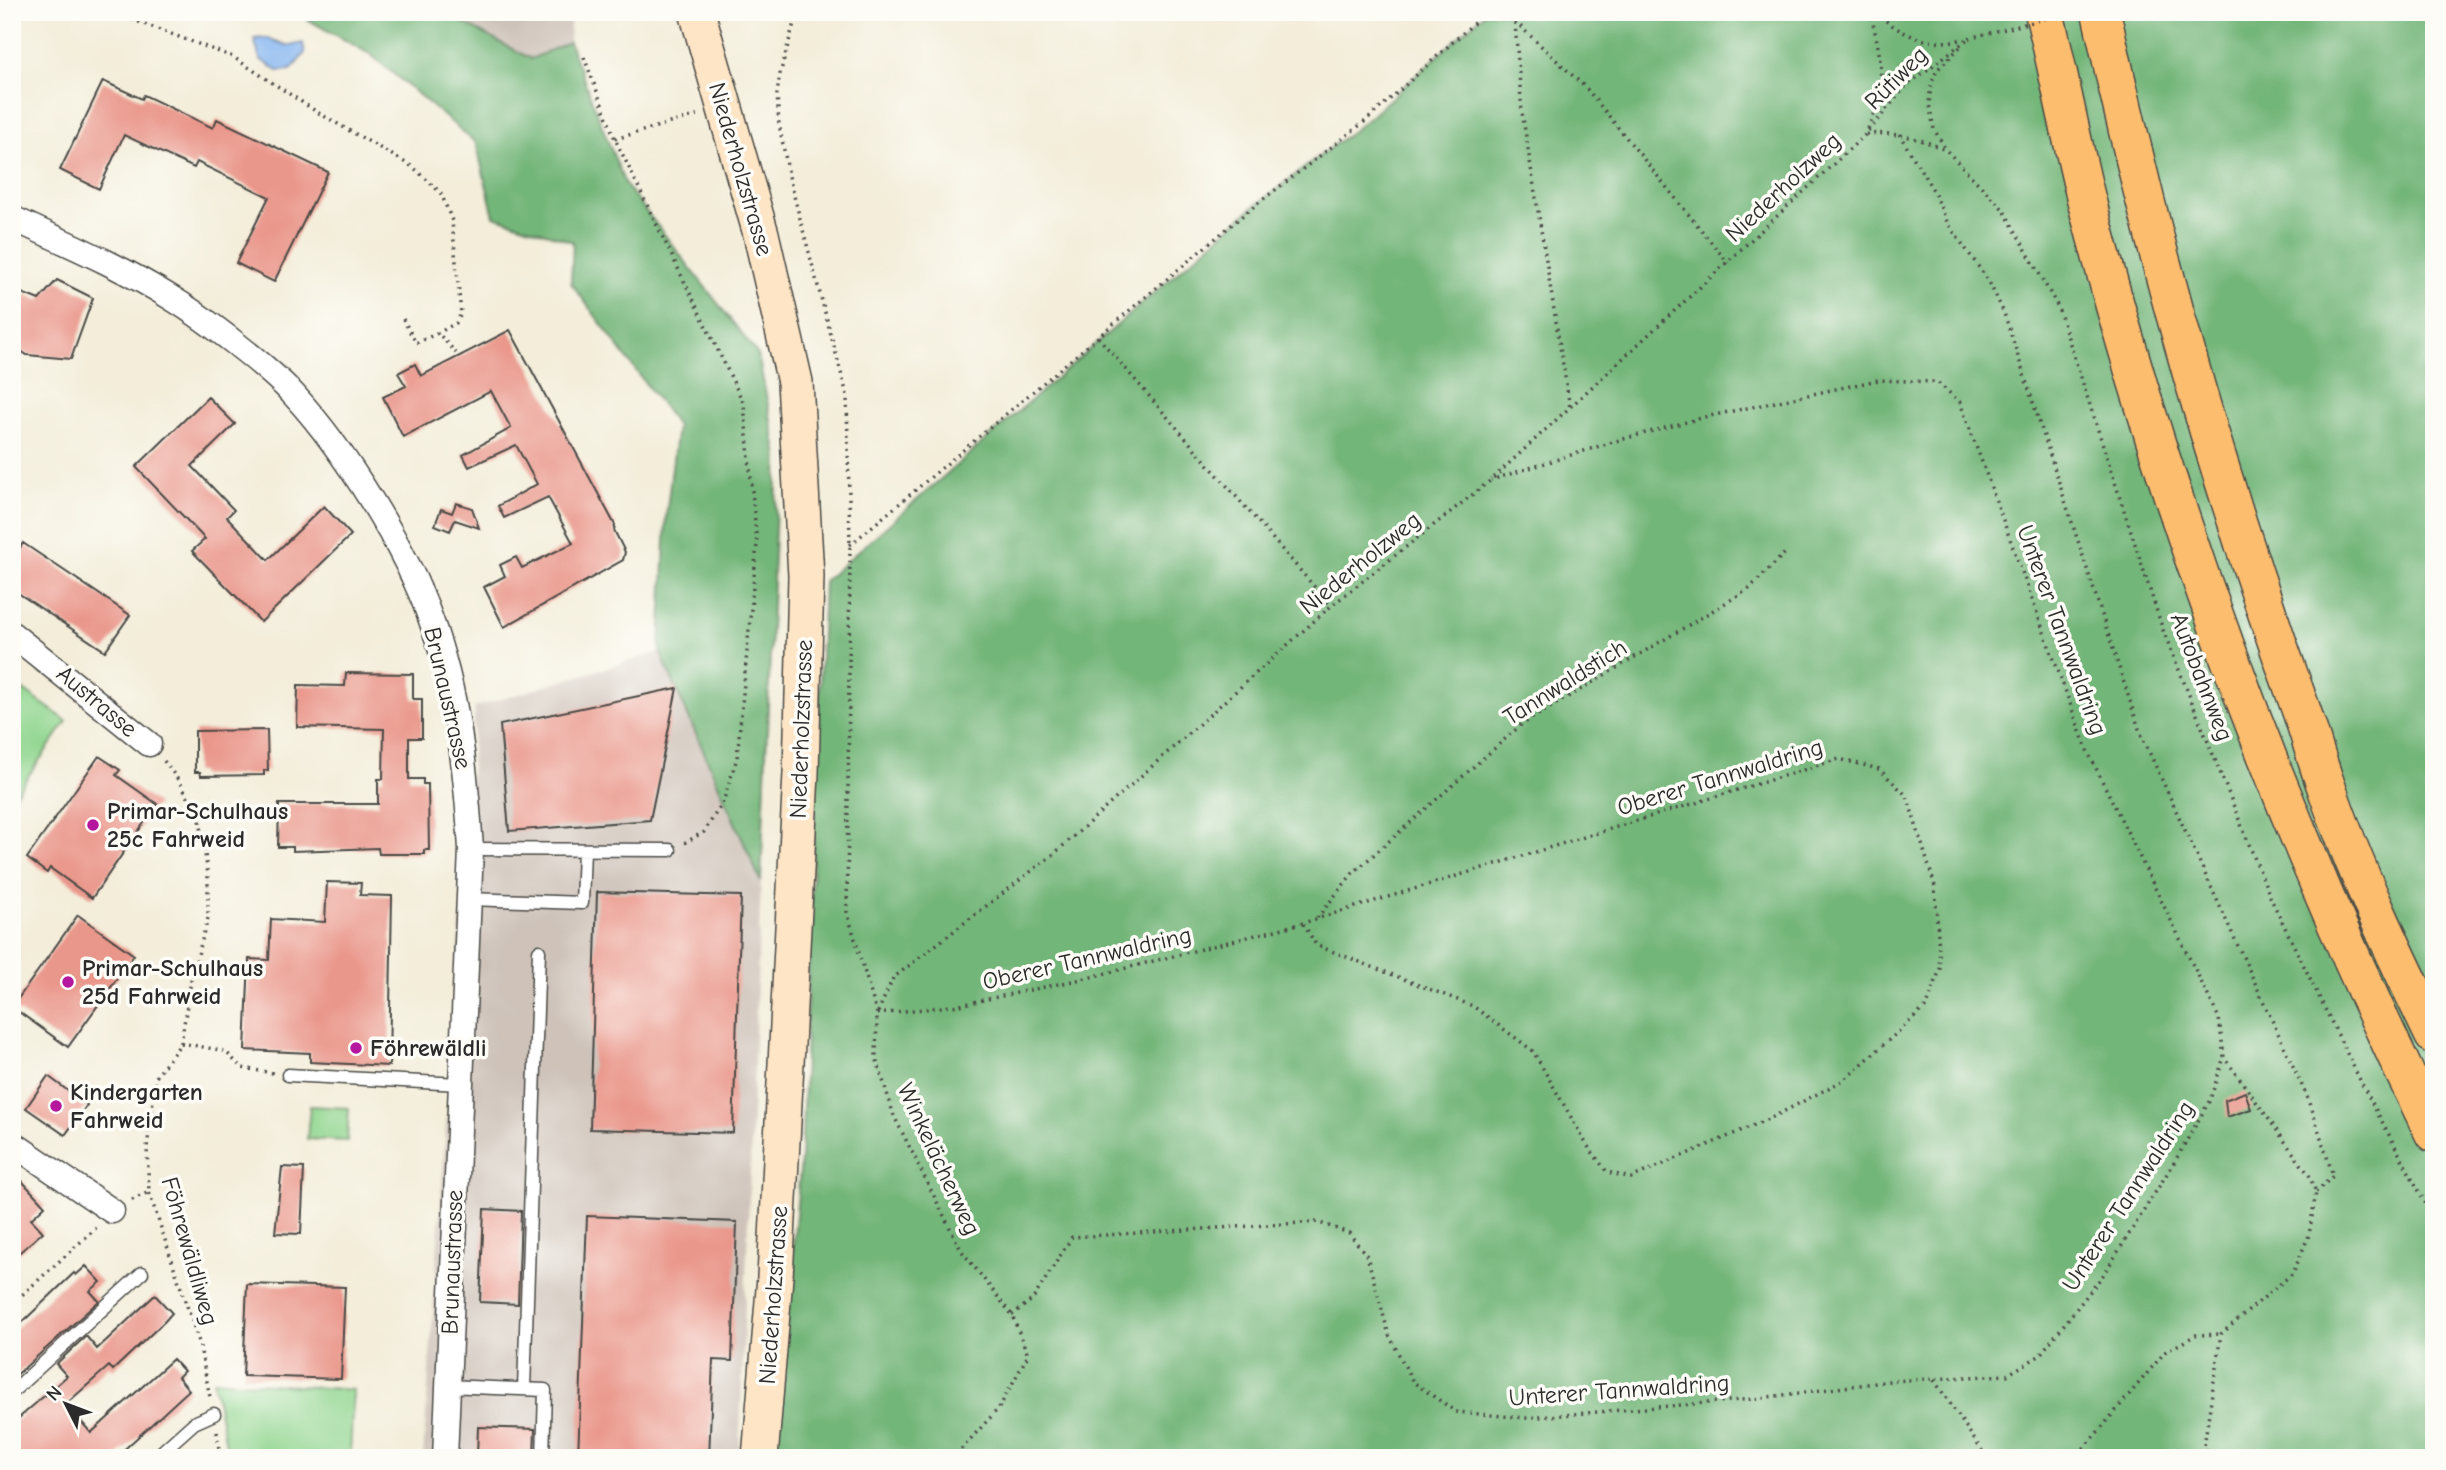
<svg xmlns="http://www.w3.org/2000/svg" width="2446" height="1470" viewBox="0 0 2446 1470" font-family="'Comic Neue',sans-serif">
<rect width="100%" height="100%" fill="#fdfcf7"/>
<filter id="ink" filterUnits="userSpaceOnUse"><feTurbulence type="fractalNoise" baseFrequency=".0143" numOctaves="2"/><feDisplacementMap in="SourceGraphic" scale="14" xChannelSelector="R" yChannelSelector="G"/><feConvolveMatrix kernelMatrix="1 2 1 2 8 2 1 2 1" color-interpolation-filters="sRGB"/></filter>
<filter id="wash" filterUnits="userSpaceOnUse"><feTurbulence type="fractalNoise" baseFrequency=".00686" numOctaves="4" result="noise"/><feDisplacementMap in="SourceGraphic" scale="28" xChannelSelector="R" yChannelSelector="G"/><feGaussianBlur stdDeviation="1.57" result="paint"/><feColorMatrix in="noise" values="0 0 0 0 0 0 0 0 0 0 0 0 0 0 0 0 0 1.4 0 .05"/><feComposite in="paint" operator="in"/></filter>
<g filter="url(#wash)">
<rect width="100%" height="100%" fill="#f3edd9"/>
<path fill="#cec2b9" d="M443,12H571L569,42L531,59Z
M660,652L761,882L739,1458H423L475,707Z"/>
<path fill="#8fd58e" stroke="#5d805c" stroke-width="2" d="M12,682L67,721L12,799Z
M310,1106L349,1108L347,1141L307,1139Z
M213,1380L353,1390L350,1458L228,1455Z"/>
<path fill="#73b679" stroke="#4f7052" stroke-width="2" d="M294,12H443L531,59L569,42L625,184L758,355L778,455L761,882L660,652L666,517L677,426L571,283L573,242L494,216L476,143L370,54Z
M1486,12H2434V1458H774L801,1159L824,581L1248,211L1368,119Z"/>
<path fill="#85b5f1" stroke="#58708e" stroke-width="2" d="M267,38L289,46L303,43L305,53L291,70L278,71L260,59L254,39Z"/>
<g id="blocks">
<path fill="#ea978b" d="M103,81L142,99L144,95L213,128L217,119L328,172L274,282L236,263L269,197L197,162L194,168L124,135L99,189L60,170Z
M57,280L93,298L71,359L27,355L12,345V289L39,300Z
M510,330L615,525L614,530L625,552L623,560L504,627L484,587L505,576L500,565L516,557L522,568L573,543L548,497L504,518L498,506L537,484L516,445L469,467L463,455L511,428L491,391L403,437L383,397L406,386L398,373L415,364L421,376Z
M208,397L235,424L192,466L234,510L227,517L268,560L324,506L351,535L261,622L192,551L205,539L136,467Z
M456,503L472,508L479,528L455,520L450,531L435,525L441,509L452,513Z
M23,543L130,615L105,651L12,589V560Z
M346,673L413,674V699H422V738H409V779H423V784H428L429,850H424V854H379L378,848L293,851V847H278L279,804H378V779H383L384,729L297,727L298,685L345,686Z
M677,688L650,820L509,831L500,725Z
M267,730L268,770H264V775L201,776L200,772H195V731Z
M99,756L120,770L116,775L157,804L92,898L50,868L47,873L27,858Z
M327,882L361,883L360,895L392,896L389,1066L310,1062V1053L245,1050L249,959L269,960L271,919L325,922Z
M597,892L741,896L733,1133L590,1129Z
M78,915L134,955L68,1047L12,1007Z
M48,1076L87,1105L65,1135L26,1108Z
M2245,1092L2251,1109L2227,1117L2225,1100Z
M282,1167L304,1168L301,1234L275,1233Z
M22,1181L45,1206L31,1219L43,1232L12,1259V1190Z
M484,1209L521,1211L518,1304L480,1302Z
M587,1216L737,1222L732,1361L713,1360L709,1458H578Z
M86,1266L101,1282L90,1291L99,1301L12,1379V1332L74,1273L76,1275Z
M247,1284L345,1287L341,1379L243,1376Z
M155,1295L172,1313L165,1321L113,1370L109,1366L66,1404L91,1433L173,1359L184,1371L178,1377L189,1390L115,1458H12V1424L67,1376L56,1364L86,1336L97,1349Z
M478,1427L535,1429L534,1458H477Z"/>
</g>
</g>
<g filter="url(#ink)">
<use href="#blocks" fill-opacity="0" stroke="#494845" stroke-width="2"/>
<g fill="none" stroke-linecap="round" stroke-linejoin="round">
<g stroke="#494845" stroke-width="15">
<path id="service" d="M471,849L670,850
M468,899L582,903L584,850
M288,1075L460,1084
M447,1386L545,1390L543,1458
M524,1389L539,951
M12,1392L142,1273
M155,1458L194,1423L214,1414"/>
</g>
<g stroke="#494845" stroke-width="27">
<path id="minor" d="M12,218C66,243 122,267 173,299C207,320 267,366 294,395C345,451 406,548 431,620C458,694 466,771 471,849L445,1458
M12,634L149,744
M12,1143L112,1211"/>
</g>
<g stroke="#494845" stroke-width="38">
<path id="secondary" d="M697,12L761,234L795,382L806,576L801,773L775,1277L760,1458"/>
</g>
<g stroke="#494845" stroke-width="41">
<path id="motorway" d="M2044,12C2060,78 2072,145 2089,210C2172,529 2288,838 2434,1133
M2101,12C2152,248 2217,477 2299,704C2309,731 2316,759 2326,786C2355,871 2395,954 2434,1035"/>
</g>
<path stroke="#494845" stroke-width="3.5" stroke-dasharray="2 5" stroke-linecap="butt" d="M112,12L233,57L317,112L413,167L441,193L452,221L461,314L456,323L438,333
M797,12L780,74L777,94L779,124L790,181L847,395L850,545L847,912L877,1014L876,1057L894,1116L961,1250L1012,1315L1028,1355L999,1408L953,1458
M1505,12L1586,88L1728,263
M1875,12C1902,35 1928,48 1963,39
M1515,23L1522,112L1570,408
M1960,47L1937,70L1931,85L1929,104L1934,129L1946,150L2003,209L2058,307L2163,630L2271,899L2363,1086L2434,1219
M584,57L615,139L744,404L757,544L737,758L723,802L704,832L684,843
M1868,129C1887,83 1882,59 1870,12
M1866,134C1895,132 1918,137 1945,150
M1899,134L1933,190L1948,224L1988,280L2004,313L2140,732L2310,1103L2333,1176L2316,1192
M615,139L697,115
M403,319L416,343L438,333L456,353
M1098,337L1331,606
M850,545L1248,211L1368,119L1486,12
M164,761L179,781L200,820L208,875V918L191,980L181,1043L156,1077L147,1148L149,1192L199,1342L210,1397
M1317,918L1353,873L1521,725L1749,589L1787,551
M878,1012L893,978L1055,853L1331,606L1491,480L1866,134L1906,86L1969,38
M877,1014L960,1005L1091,977L1303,923L1839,759L1879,769L1907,796L1935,886L1940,969L1927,1006L1844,1080L1773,1117L1631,1178L1607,1172L1587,1145L1533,1051L1473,1006L1316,945L1303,923
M181,1043L225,1051L242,1068L273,1073
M132,1200L149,1192
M12,1304L96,1228
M1012,1315L1033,1299L1072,1237L1317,1222L1349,1233L1367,1256L1389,1335L1413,1382L1456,1412L1526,1418L1753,1399L1890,1381L2007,1375L2039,1356L2104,1274L2175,1161L2210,1100L2224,1057L2219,1018L2087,750L1960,402L1937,382L1878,380L1705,417L1616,441L1491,480
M1934,1380L1987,1458
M217,1432L220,1458
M2073,1458L2086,1446L2165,1352L2196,1335L2221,1334
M2209,1458L2204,1446L2221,1334L2293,1273L2309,1235L2316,1192L2309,1175L2224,1057"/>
<use href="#service" stroke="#fff" stroke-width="12"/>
<use href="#minor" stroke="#fff" stroke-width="24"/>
<use href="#secondary" stroke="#fee5c5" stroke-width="35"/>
<use href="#motorway" stroke="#fcbd6e" stroke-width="38"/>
<path stroke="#494845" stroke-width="3.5" stroke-dasharray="2 5" stroke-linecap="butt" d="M1969,38L2072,12"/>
</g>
</g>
<g fill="#b5179e" stroke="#fdfcf7" stroke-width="2.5">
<circle cx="93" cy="825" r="7"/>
<circle cx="68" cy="982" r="7"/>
<circle cx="356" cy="1048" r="7"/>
<circle cx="56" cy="1106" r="7"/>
</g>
<g text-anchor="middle" stroke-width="7" stroke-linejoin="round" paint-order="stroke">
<g font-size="24" fill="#2b2b2b" stroke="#fdfcf7">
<text transform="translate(1896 78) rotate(-45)" y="8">Rütiweg</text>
<text transform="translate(741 169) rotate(74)" y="8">Niederholzstrasse</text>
<text transform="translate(1783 187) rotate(-43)" y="8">Niederholzweg</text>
<text transform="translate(1360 563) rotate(-39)" y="8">Niederholzweg</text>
<text transform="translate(2062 630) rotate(70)" y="8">Unterer Tannwaldring</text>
<text transform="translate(2202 677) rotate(69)" y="8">Autobahnweg</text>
<text transform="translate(1565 682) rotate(-32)" y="8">Tannwaldstich</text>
<text transform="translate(448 698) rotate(77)" y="8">Brunaustrasse</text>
<text transform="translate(97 701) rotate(40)" y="8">Austrasse</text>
<text transform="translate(801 729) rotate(-88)" y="8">Niederholzstrasse</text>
<text transform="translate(1720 777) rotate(-17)" y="8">Oberer Tannwaldring</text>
<text transform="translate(1087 958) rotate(-13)" y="8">Oberer Tannwaldring</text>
<text transform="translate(939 1159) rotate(65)" y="8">Winkelächerweg</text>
<text transform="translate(2128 1196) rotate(-57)" y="8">Unterer Tannwaldring</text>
<text transform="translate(190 1251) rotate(74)" y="8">Föhrewäldliweg</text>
<text transform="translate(452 1262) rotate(-88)" y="8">Brunaustrasse</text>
<text transform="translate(773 1295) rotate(-86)" y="8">Niederholzstrasse</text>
<text transform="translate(1619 1390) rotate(-4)" y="8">Unterer Tannwaldring</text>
</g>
<g font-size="24" font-weight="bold" fill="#2b2b2b" stroke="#fdfcf7" text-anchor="start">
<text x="107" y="819">Primar-Schulhaus<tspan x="107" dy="28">25c Fahrweid</tspan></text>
<text x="82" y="976">Primar-Schulhaus<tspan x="82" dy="28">25d Fahrweid</tspan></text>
<text x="370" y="1056">Föhrewäldli</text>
<text x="70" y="1100">Kindergarten<tspan x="70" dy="28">Fahrweid</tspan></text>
</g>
</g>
<rect width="2446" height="1470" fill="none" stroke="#fdfcf7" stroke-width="42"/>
<g transform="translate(66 1404) rotate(312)" stroke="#fdfcf7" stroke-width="5" paint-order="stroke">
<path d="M0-5L12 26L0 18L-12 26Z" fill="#2b2b2b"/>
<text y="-10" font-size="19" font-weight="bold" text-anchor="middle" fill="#2b2b2b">N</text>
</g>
</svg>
